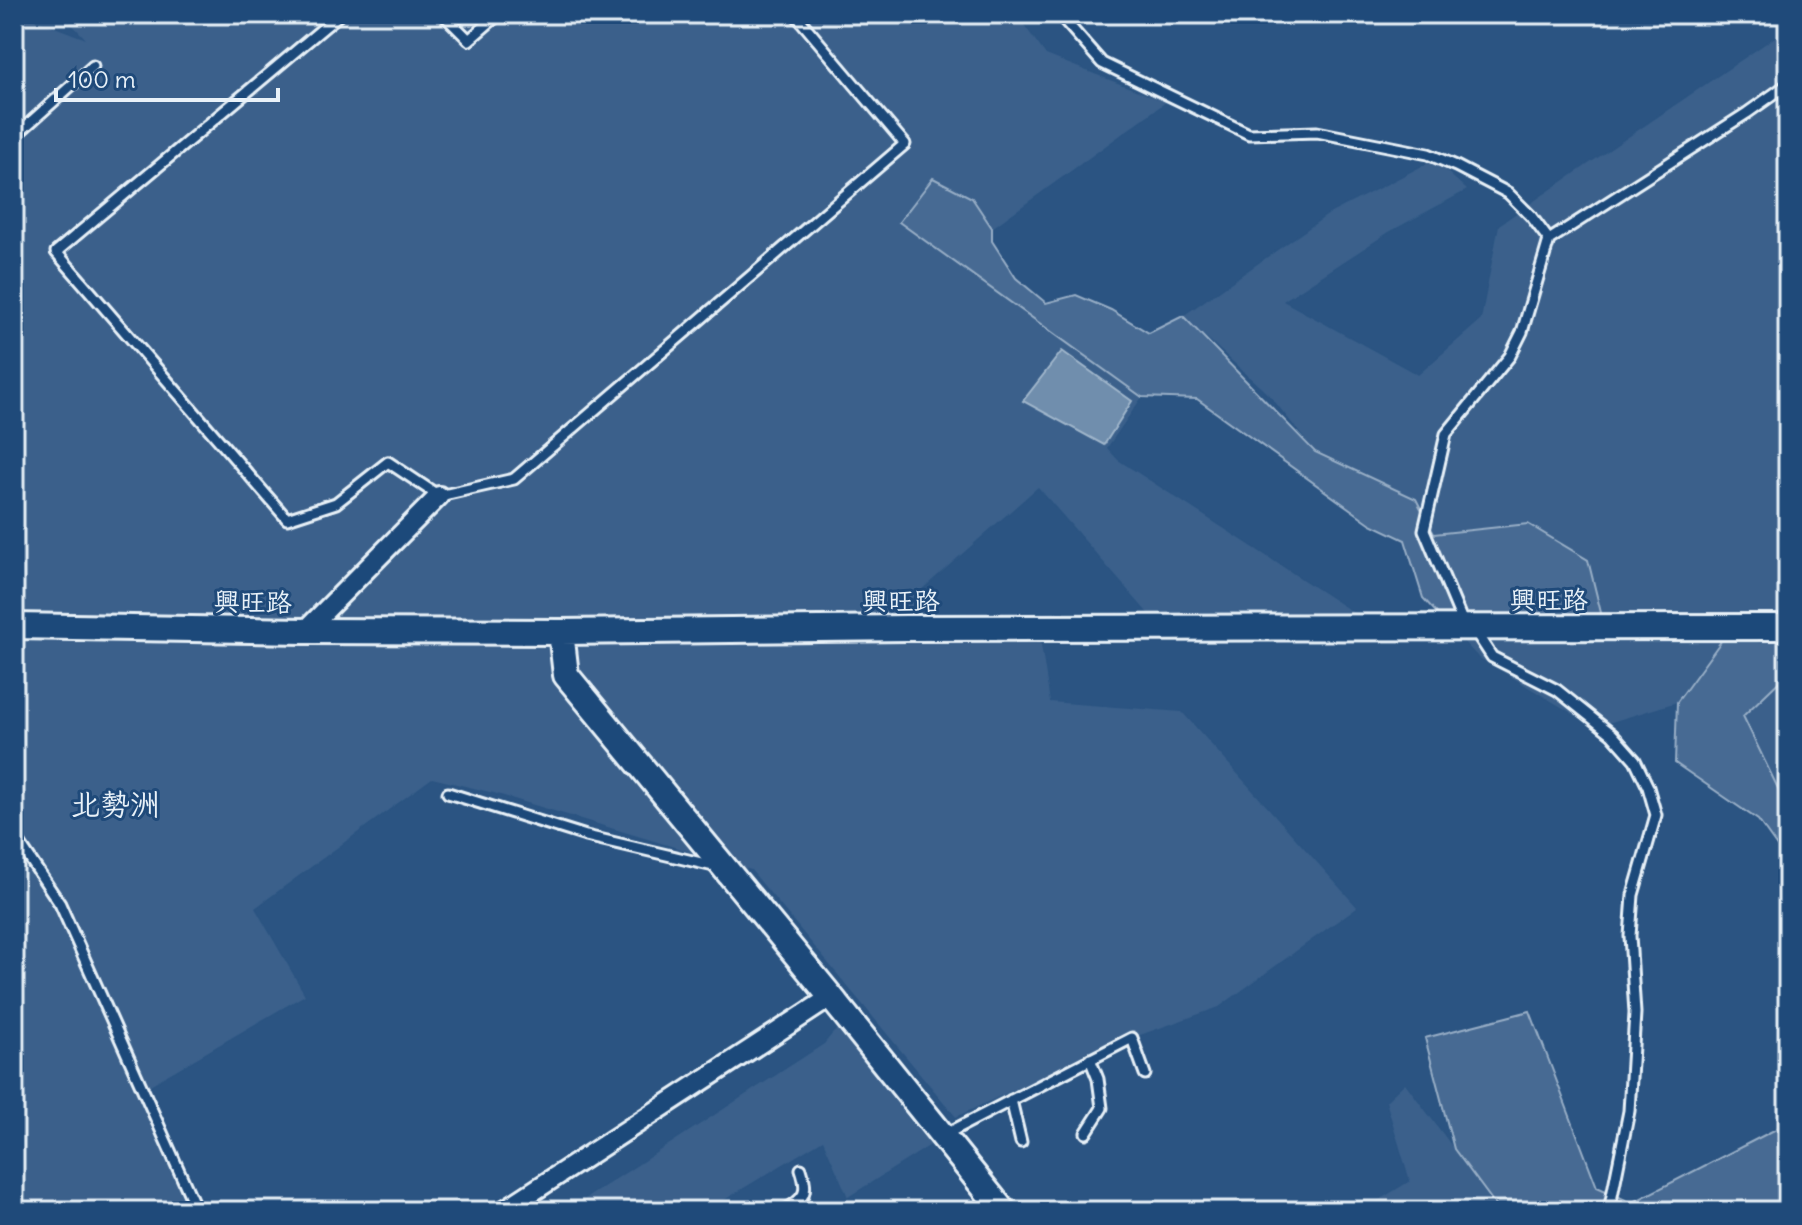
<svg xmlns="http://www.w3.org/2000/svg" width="1802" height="1225" viewBox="0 0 1802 1225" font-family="Delius,'LXGW WenKai TC',sans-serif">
<rect width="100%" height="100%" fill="#2b5482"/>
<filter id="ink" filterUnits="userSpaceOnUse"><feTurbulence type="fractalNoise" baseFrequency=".0125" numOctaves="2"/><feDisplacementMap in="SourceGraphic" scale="16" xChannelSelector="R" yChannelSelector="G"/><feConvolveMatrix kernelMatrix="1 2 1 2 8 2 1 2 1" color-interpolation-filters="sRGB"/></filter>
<g filter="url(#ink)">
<path fill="#3a608b" d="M14,14H20L86,39L62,14H1016L1046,55L1166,102L992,228L972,198L899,222L1142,397L1107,448L1118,460L1368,622L1160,627L1038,487L911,599L917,630L1038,626L1050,702L1182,712L1357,907L1219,1007L1140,1035L1134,1033L956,1117L751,870L494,793L432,778L255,908L305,995L143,1089L201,1211H14Z
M1787,29L1788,629H1730L1677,702L1595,727L1478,657L1445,622L1528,524L1434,534L1416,499L1315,452L1271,397L1183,316L1329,214L1434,160L1467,190L1389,232L1283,301L1418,375L1481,320L1499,225Z
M1788,673V809L1743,716Z
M839,1029L913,1124L932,1144L848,1197L823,1140L706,1211H593L585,1199L824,1044L833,1033Z
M1405,1083L1495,1204L1498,1211H1361L1410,1181L1386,1101Z"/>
<path fill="#476b93" stroke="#98aec6" stroke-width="2" d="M933,178L972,198L992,228V241L1016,278L1046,303L1076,295L1111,310L1149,333L1183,316L1315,452L1416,499L1434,534L1528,524L1588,560L1604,625L1445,622L1423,598L1405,540L1371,524L1197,399L1142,397L899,222Z
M1730,629H1788V673L1743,716L1788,809V862L1758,820L1675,763L1677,702Z
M1530,1011L1597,1187L1632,1203L1788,1123V1211H1500L1454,1149L1425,1038Z"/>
<path fill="#708ead" stroke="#a0b6cb" stroke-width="2" d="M1062,351L1132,401L1104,445L1023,401Z"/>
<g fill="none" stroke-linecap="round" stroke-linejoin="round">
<g stroke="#e8f1f8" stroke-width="15">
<path id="lane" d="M340,14L56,252L287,519L336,503L388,462L439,496L514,479L905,144L795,14
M443,14L469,40L499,14
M1059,14L1102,63L1249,134L1317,132L1428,154L1456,166L1508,193L1531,216L1549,240
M14,137L93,66
M448,793L586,836L718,867
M14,835L60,904L197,1211
M1011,1100L1021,1142
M1086,1133L1102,1108L1098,1079L1090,1059
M944,1135L1132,1038L1145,1074
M784,1211C805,1198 809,1193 801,1169
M977,1211L993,1202
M1609,1211L1629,1111L1635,1013L1630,936L1633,895L1656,815L1648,787L1635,760L1612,734L1557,690L1492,657L1473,628L1461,618L1424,530L1446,434L1510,356L1522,332L1549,240L1747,113L1788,84"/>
</g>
<g stroke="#e8f1f8" stroke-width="24">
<path id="street" d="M305,631L439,496
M503,1211L831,997"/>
</g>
<g stroke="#e8f1f8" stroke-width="30">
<path id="secondary" d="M14,626L305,631L561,632L907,628L1788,627
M561,632L566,675L831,997L1003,1211"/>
</g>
<use href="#lane" stroke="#1f4a7a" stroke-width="9"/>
<use href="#street" stroke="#1f4a7a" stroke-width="18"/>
<use href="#secondary" stroke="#1f4a7a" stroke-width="24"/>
</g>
</g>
<g text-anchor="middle" stroke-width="6" stroke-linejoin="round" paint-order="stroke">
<g font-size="26" fill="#e8f1f8" stroke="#1f4a7a">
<text x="1549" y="609">興旺路</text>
<text x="901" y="610">興旺路</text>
<text transform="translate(253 602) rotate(1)" y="9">興旺路</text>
</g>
<g font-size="30" fill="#e8f1f8" stroke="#1f4a7a">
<text x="115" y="815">北勢洲</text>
</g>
</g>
<rect width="1802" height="1225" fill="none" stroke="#1f4a7a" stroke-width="48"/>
<rect x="24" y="24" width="1754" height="1177" fill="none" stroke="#e8f1f8" stroke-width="3" filter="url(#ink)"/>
<path d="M56 88v12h222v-12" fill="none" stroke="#e8f1f8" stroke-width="4"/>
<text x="68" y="88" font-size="24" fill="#e8f1f8" stroke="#1f4a7a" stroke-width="6" paint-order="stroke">100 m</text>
</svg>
